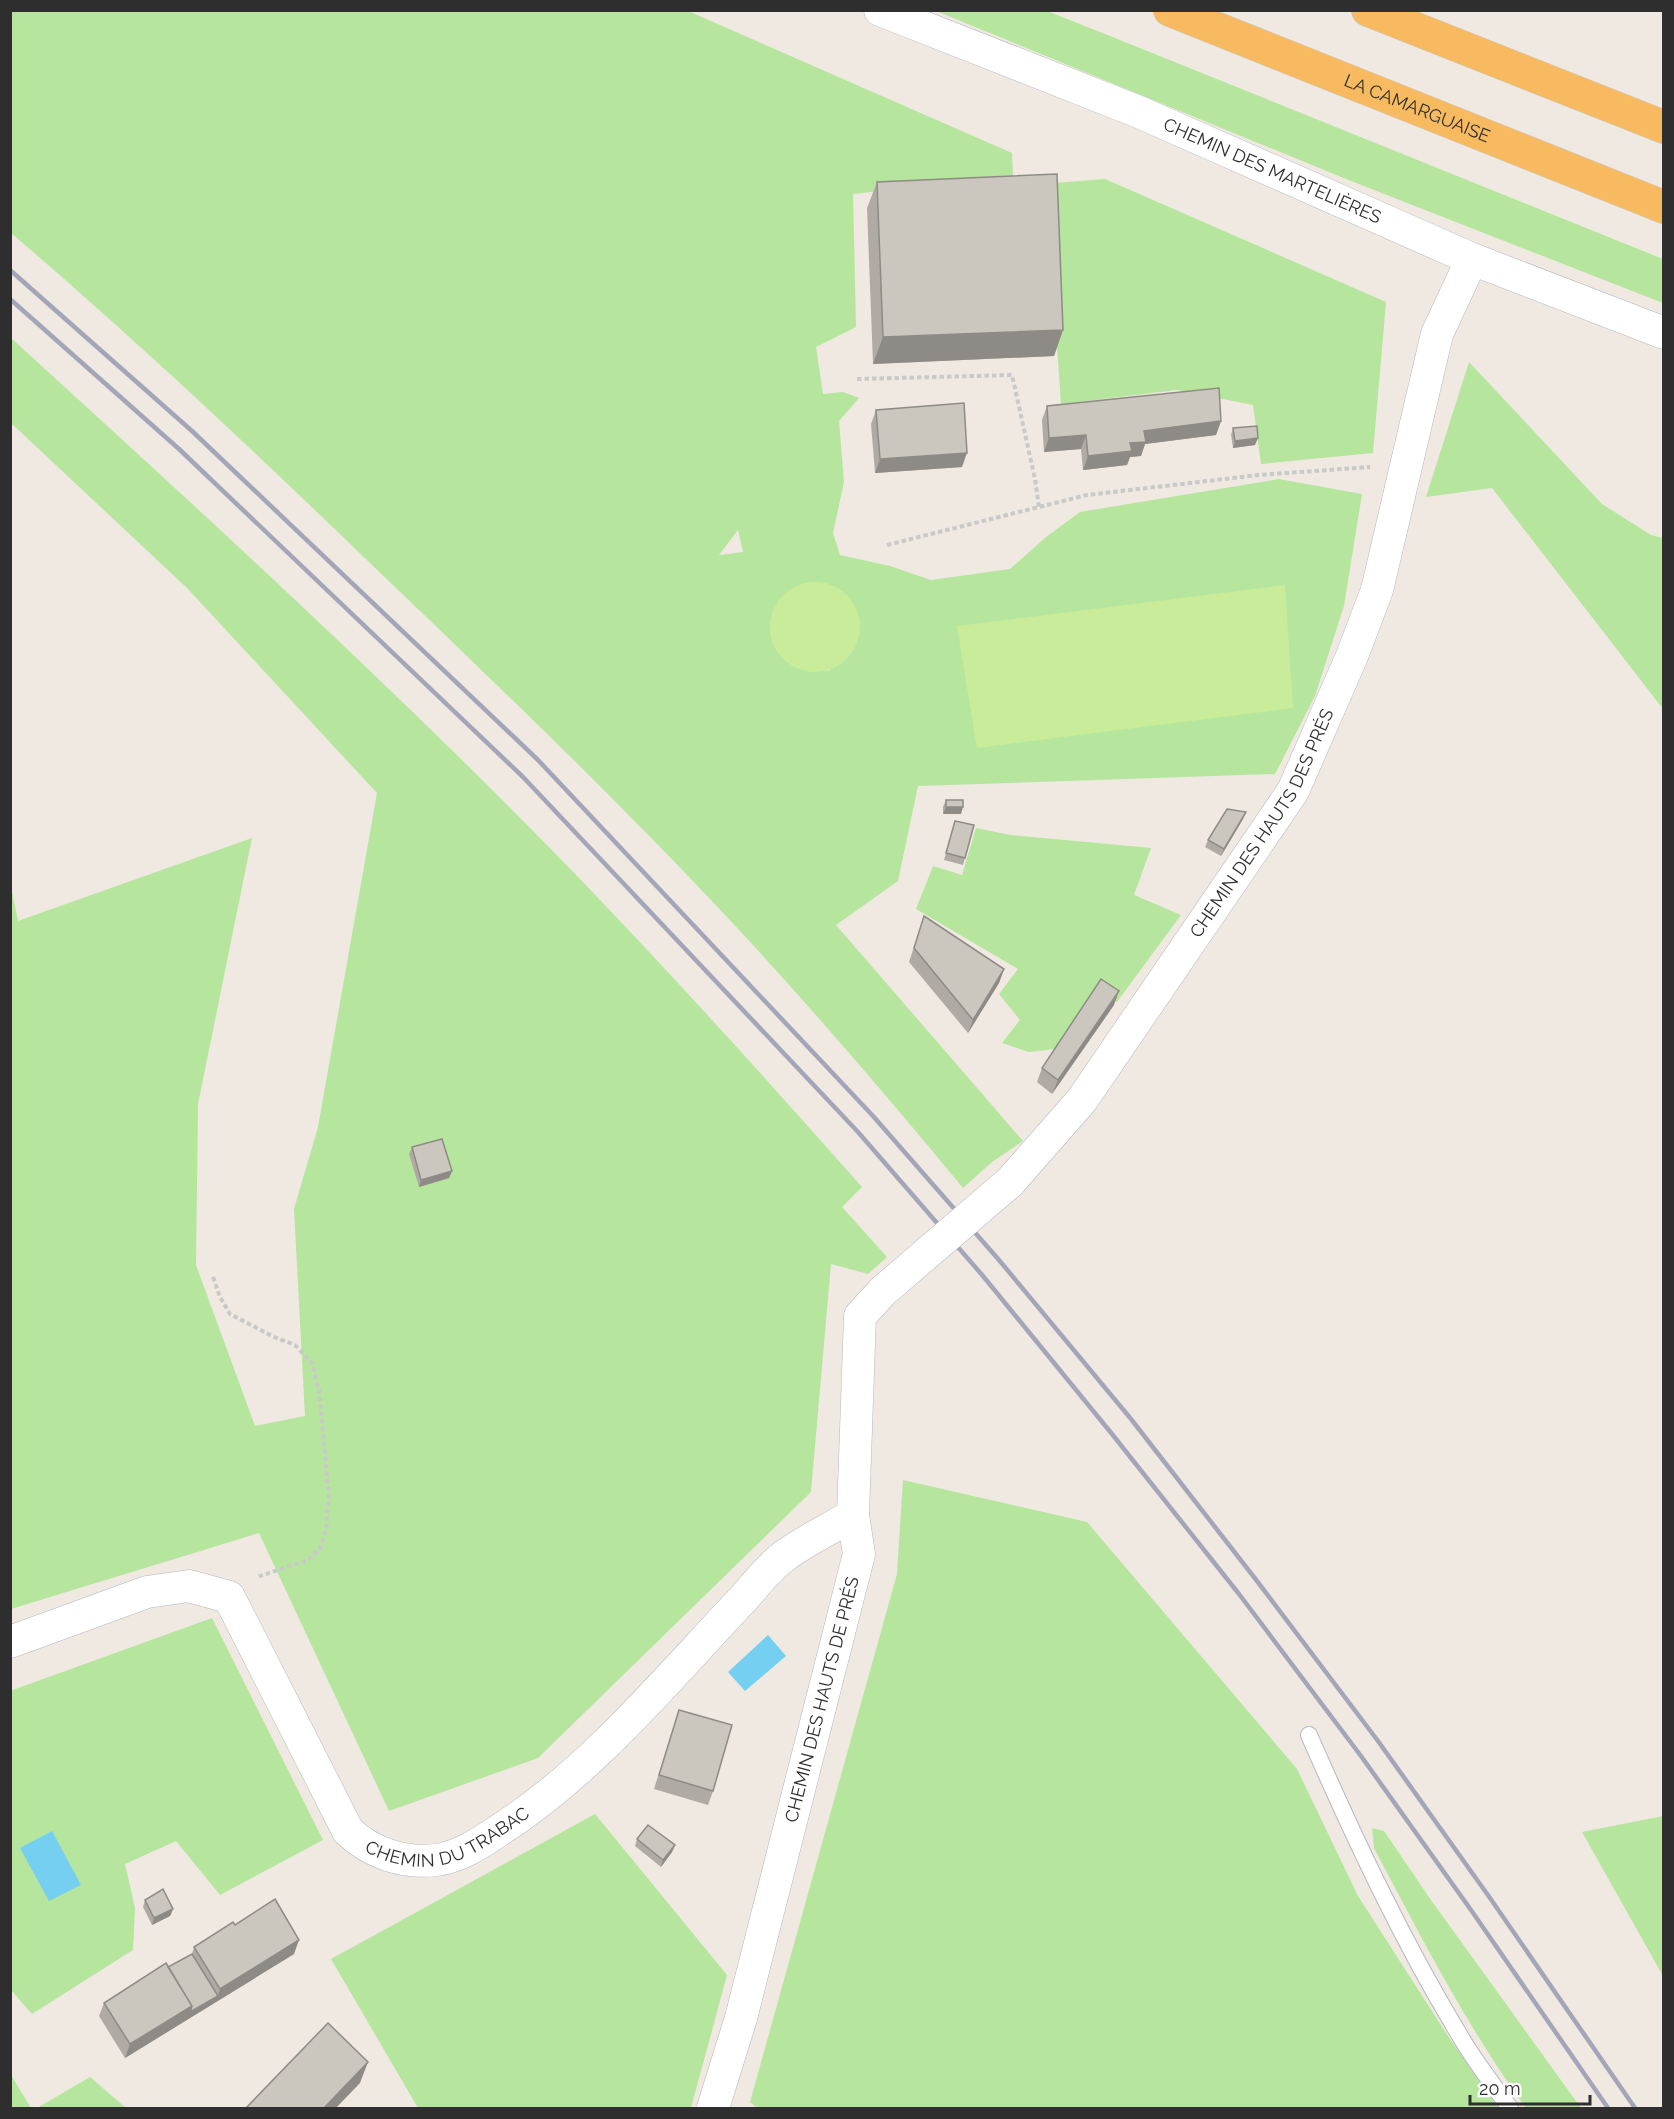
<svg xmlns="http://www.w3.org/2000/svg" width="1674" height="2119" viewBox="0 0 1674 2119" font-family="Raleway,sans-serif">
<rect width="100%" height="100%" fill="#efe9e1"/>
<path fill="#b6e59e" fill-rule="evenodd" d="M11,11H688L1012,153L1013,176L853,194L856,327L816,347L823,394L843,392L859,398L839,421L844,482L833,533L840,555L890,566L931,580L1010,569L1046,537L1080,512L1279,479L1362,494L1344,606L1315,696L1275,774L918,786L898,881L836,925L1023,1141L992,1162L963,1188C907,1120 850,1053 791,987C658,838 514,701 370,563C253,450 134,338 11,233ZM738,530L743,552L720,555H719ZM780,599L831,670C786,678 754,641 780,599Z
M936,11H1047L1105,34L1663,259V303L1346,179Z
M1105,179L1386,302L1373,453L1261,464L1253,405L1177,390L1061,404L1047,201L872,197Z
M11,338C204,514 398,691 580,879C677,980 770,1083 862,1187L842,1207L887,1257L868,1274L831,1264L811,1492L538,1758L389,1811L259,1533L11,1609L10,882L18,921L252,838L198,1104L196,1265L255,1426L305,1416L294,1209L318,1127L377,793L187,588L11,423Z
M1469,362L1602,504L1651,535L1663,538V709L1492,488L1426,497Z
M976,828L1010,835L1151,848L1134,895L1181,915L1117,1002L1097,987L1055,1049L1029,1052L1002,1043L1020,1020L999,994L1018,969L916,909L933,866L962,875Z
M903,1480L1087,1522L1297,1769L1358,1896L1446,2033L1498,2108H757L750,2102L897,1574Z
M212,1618L323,1840L220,1895L176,1841L125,1864L135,1908L133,1950L32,2014L11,1990L10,1691Z
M595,1814L727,1975L691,2108H418L331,1959Z
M1663,1816H1664L1663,1976L1582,1832Z
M1372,1828L1384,1831L1431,1900L1581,2108H1526C1467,2027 1421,1937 1374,1848Z
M10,2075H11L31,2108H11Z
M90,2077L126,2108H37Z"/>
<path fill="#c9ec9a" d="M770 627a45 45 0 1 1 90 0a45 45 0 1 1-90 0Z
M1285,585L1293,708L977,748L957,626Z"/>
<path fill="#75cff0" d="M768,1635L786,1656L745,1691L728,1672Z
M52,1831L81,1885L49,1901L20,1848Z"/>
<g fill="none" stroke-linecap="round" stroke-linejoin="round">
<g stroke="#b4b7c1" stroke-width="18">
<path id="service" d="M1309,1735C1356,1842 1406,1949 1468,2049C1481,2069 1496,2089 1510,2108"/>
</g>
<g stroke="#b4b7c1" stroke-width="33">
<g id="minor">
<path id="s1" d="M880,10L1139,112L1472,259L1664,333"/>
<path id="s2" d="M1010,1182L1082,1100L1293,791L1352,656L1377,590L1437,334L1472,259"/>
<path id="s3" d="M10,1642L147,1592L189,1586L229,1597L348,1831C371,1853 404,1864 436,1860C459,1857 479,1844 498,1831C592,1771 665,1681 742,1600C755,1586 768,1568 783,1557C804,1541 830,1529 853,1515"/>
<path id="s4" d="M713,2108L741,2018L859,1554L853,1515L860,1316L883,1291"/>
</g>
</g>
<g stroke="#c9c9c9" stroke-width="34">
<g id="trunk">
<path id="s5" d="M1170,10L1664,207"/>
<path d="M1368,10L1664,127"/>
</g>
</g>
<path stroke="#c9c9c9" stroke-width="4" stroke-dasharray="4.5 3" stroke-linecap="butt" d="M857,379L1012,375L1035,479L1039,507
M887,545L1087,495L1259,475L1370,467
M213,1277L220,1297L230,1314L274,1337L295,1345L312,1363L319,1390L329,1496L326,1530L320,1549L308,1560L257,1577"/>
<use href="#service" stroke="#fff" stroke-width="16"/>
<use href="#minor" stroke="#fff" stroke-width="32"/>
<use href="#trunk" stroke="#f8ba60" stroke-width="33"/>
<path stroke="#a3a6b8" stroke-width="4.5" d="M10,270L192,431L538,760L873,1116L999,1260L1131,1419L1257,1581L1378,1741L1490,1898L1635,2108
M10,299L179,449L523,777L858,1132L983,1276L1112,1434L1239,1594L1361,1756L1471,1910L1608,2108"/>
<g stroke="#b4b7c1" stroke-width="33" stroke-linecap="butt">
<path id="minor-bridge" d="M883,1291L1010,1182"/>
</g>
<use href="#minor-bridge" stroke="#fff" stroke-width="32"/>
</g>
<path fill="#afaba4" d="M877,182L1063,330L1054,356L873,364L867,208Z
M1047,406L1221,421L1216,435L1145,444L1141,456L1130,457L1127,465L1083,470L1081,449L1044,452L1042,420Z
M876,410L962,467L875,473L871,424Z
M1233,428L1255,445L1233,448L1231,435Z
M946,800L961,814H943V807Z
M1243,819L1221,856L1205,847L1208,840Z
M955,821L965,858L963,865L944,860Z
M924,916L1004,969L999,983L968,1033L909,962Z
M1114,1005L1052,1094L1037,1082L1042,1068Z
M412,1147L452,1171L449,1178L419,1187L409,1154Z
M679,1710L713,1791L708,1805L654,1789Z
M637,1839L675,1845L672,1852L661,1867L635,1846Z
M145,1900L173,1909L170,1916L152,1925L143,1907Z
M235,1925L294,1954L125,2058L99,2016L104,2003L192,1954L194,1947Z"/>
<path fill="#8e8b86" d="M1063,330L1054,356L873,364L883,337Z
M1221,421L1216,435L1145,444L1141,456L1130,457L1127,465L1083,470L1088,456L1130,443L1144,431Z
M1086,435L1081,449L1044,452L1049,438Z
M1258,438L1255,445L1233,448L1235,441Z
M967,453L962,467L875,473L880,459Z
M946,807H963L961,814H943Z
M1246,812L1243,819L1221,856L1224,849Z
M1004,969L999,983L968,1033L973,1020Z
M1119,991L1114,1005L1052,1094L1058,1080Z
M452,1171L449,1178L419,1187L421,1180Z
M675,1845L672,1852L661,1867L663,1860Z
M173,1909L170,1916L152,1925L154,1918Z
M299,1940L294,1954L125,2058L130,2044L192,2006L218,1996L220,1989Z
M368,2062L360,2083L335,2109H323Z"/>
<path fill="#cbc7bf" stroke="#8e8b86" stroke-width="1.5" d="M1057,174L1063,330L883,337L877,182Z
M1219,388L1221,421L1144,431L1146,442L1130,443L1132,451L1088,456L1086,435L1049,438L1047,406Z
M964,403L967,453L880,459L876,410Z
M1257,426L1258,438L1235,441L1233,428Z
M946,800H963V807H946Z
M1227,809L1246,812L1224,849L1208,840Z
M955,821L974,825L965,858L946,853Z
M924,916L1004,969L973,1020L914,948Z
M1101,979L1119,991L1058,1080L1042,1068Z
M442,1139L452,1171L421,1180L412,1147Z
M679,1710L732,1725L713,1791L659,1775Z
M648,1825L675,1845L663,1860L637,1839Z
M163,1889L173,1909L154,1918L145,1900Z
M275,1899L299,1940L220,1989L194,1947L233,1922L235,1925Z
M192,1954L218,1996L190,2012L192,2006L168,1967Z
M166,1963L192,2006L130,2044L104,2003Z
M328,2023L368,2062L323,2109H245Z"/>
<g text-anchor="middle" stroke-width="4.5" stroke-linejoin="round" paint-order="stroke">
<g font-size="18" fill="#2e2e2e" stroke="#fff">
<text dy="6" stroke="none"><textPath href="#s5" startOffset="266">LA CAMARGUAISE</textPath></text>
<text dy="6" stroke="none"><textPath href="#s1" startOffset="424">CHEMIN DES MARTELIÈRES</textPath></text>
<text dy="6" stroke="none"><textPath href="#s2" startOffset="440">CHEMIN DES HAUTS DES PRÉS</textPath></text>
<text dy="6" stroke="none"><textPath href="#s4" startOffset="423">CHEMIN DES HAUTS DE PRÉS</textPath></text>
<text dy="6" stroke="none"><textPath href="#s3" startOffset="604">CHEMIN DU TRABAC</textPath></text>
</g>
</g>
<rect width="1674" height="2119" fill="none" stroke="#2e2e2e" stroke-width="24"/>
<path d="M1470 2095v9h120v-9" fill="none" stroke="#2e2e2e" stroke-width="3"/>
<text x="1479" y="2095" font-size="18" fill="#2e2e2e" stroke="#ffffff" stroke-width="4.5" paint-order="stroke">20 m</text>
</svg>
